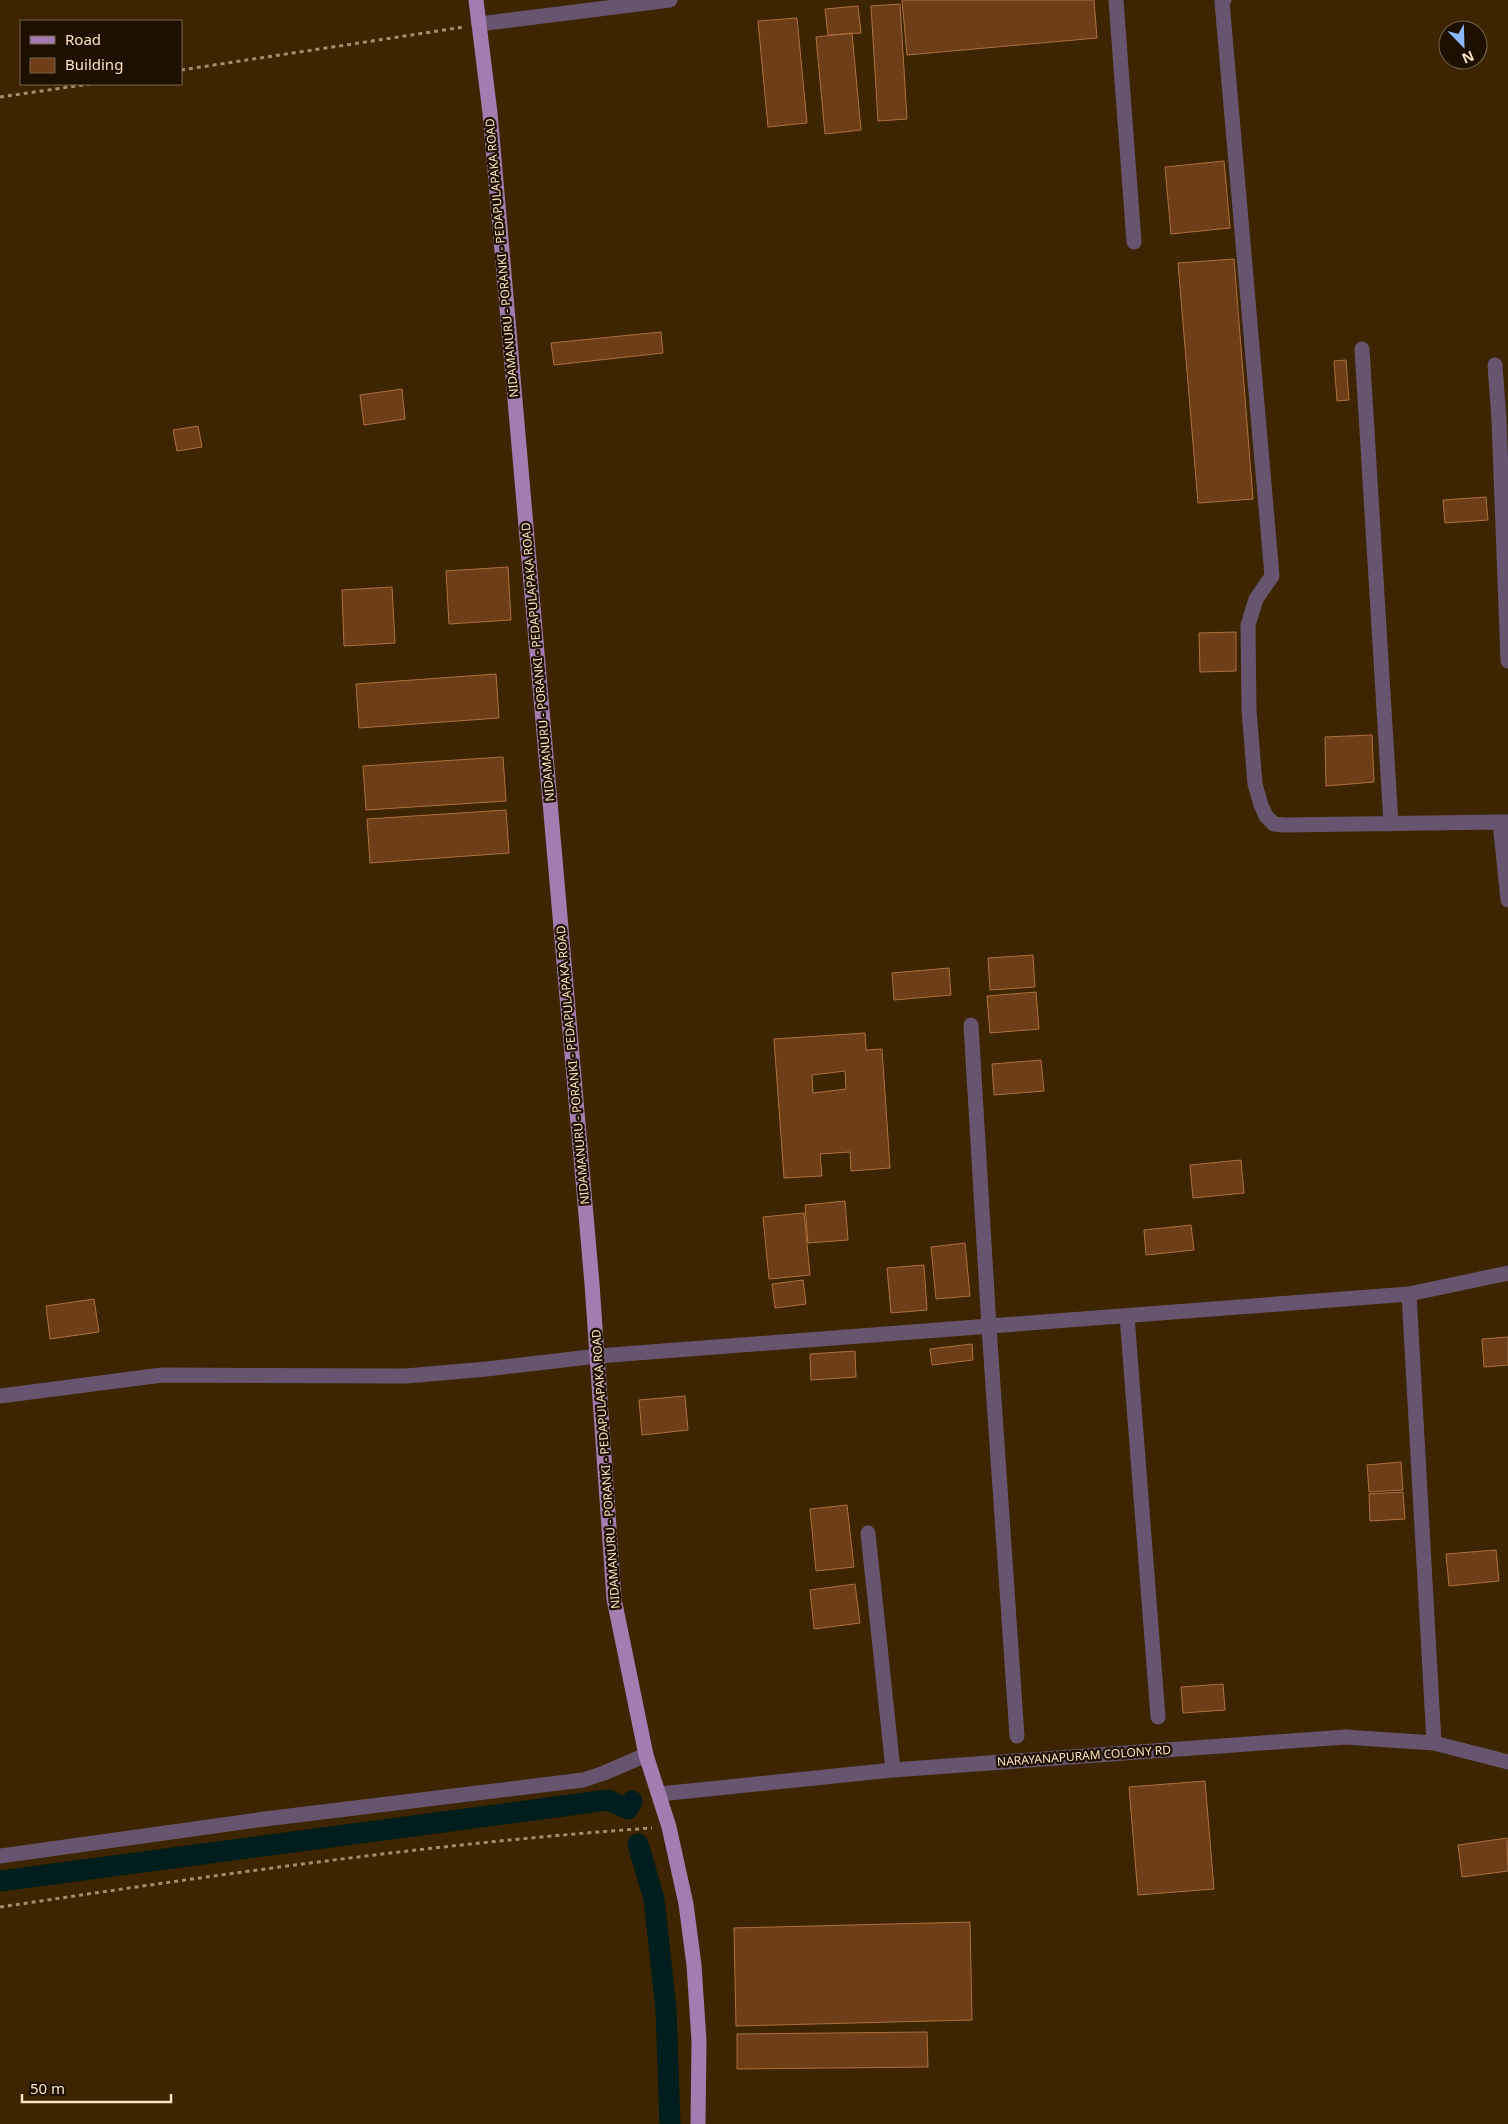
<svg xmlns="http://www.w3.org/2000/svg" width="1508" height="2124" viewBox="0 0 1508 2124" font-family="'Noto Sans',sans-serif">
<rect width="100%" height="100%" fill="#3c2500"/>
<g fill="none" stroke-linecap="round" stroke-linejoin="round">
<path stroke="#001e1e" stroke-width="21" d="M638,1844L654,1899L666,2009L670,2124
M0,1881L608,1800L628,1809L632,1801"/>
</g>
<path fill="#6d3e17" stroke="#b0703e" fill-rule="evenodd" d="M902,0H1094L1097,38L907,55Z
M900,4L907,119L878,121L871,6Z
M858,6L861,33L828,35L825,9Z
M797,18L807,123L768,127L758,21Z
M852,33L861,130L825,134L816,37Z
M1224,161L1230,228L1171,234L1165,167Z
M1234,259L1253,499L1198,503L1178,263Z
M661,332L663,353L554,365L551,343Z
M1346,360L1349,400L1337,401L1334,361Z
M402,389L405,419L364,425L360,395Z
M198,426L202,447L177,451L173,430Z
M1486,497L1488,520L1445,523L1443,500Z
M508,567L511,620L449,624L446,571Z
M392,587L395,643L344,646L342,590Z
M1236,632V671L1200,672L1199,633Z
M496,674L499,718L359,728L356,684Z
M1372,735L1374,782L1326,786L1325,737Z
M503,757L506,801L366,810L363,766Z
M506,810L509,853L370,863L367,819Z
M1033,955L1035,987L990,990L988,958Z
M949,968L951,995L894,1000L892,973Z
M1036,992L1039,1029L990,1033L987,996Z
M865,1033L866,1050L882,1049L890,1168L851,1171L850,1152L820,1154L822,1176L784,1178L774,1039ZM845,1071L846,1089L813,1093L812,1075Z
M1041,1060L1044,1091L994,1095L992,1064Z
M1241,1160L1244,1193L1193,1198L1190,1165Z
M845,1201L848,1240L808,1243L805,1205Z
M804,1213L810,1275L769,1279L763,1217Z
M1191,1225L1194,1250L1146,1255L1144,1230Z
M965,1243L970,1296L936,1299L931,1247Z
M924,1265L927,1310L891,1313L887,1268Z
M803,1280L806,1304L775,1308L772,1284Z
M94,1299L99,1332L50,1339L46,1306Z
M1508,1337V1365L1484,1367L1482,1339Z
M972,1344L973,1360L932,1365L930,1349Z
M855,1351L856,1377L811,1380L810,1354Z
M685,1396L688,1430L642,1435L639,1400Z
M1401,1462L1403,1490L1369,1492L1367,1465Z
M1403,1492L1405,1519L1370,1521L1369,1494Z
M847,1505L854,1567L816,1571L810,1509Z
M1496,1550L1499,1581L1449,1586L1446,1554Z
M855,1584L860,1623L814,1629L810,1590Z
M1223,1684L1225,1710L1183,1713L1181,1687Z
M1205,1781L1214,1889L1138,1895L1129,1787Z
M1507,1838L1508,1871L1462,1877L1458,1845Z
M970,1922L972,2020L736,2026L734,1928Z
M927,2032L928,2067L737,2069V2034Z"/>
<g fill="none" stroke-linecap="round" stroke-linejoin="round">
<path stroke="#a58e6a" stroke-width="3" stroke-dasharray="4 4" stroke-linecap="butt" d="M181,70L464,27
M0,97L90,84
M0,1907C216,1875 433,1843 652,1828"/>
<path stroke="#67546e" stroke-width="15" d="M1116,0L1134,242
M1224,0L1222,2L1272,576L1256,599L1248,625L1249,710L1255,784L1261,805L1266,816L1274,824L1284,825L1500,822
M479,24L670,0
M1362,349L1391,824
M1495,365L1499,420L1508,661
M1508,822H1500L1508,900
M971,1025L989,1327L1017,1736
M1409,1294L1434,1743
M1127,1316L1158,1717
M0,1396L162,1375L406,1376L487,1369L598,1356L1409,1294L1508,1273
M868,1533L893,1770
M660,1794L893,1770L1345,1737L1434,1743L1508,1762
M0,1856L265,1819L583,1780L604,1773L646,1755"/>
<path stroke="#a37cb1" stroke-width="15" d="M476,0L490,113L592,1284L614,1599L646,1755L669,1827L686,1904L694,1965L699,2041L698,2124"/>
</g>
<g text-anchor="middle" stroke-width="4.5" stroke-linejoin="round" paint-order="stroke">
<g font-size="12" fill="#fce4c1" stroke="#1d1000">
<text transform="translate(502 258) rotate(-95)" y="4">NIDAMANURU - PORANKI - PEDAPULAPAKA ROAD</text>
<text transform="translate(538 662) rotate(-95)" y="4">NIDAMANURU - PORANKI - PEDAPULAPAKA ROAD</text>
<text transform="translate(573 1065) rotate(-95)" y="4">NIDAMANURU - PORANKI - PEDAPULAPAKA ROAD</text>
<text transform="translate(606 1469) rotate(-94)" y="4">NIDAMANURU - PORANKI - PEDAPULAPAKA ROAD</text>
<text transform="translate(1084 1756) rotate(-4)" y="4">NARAYANAPURAM COLONY RD</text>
</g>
</g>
<rect x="20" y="20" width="162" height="65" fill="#1d1000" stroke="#76654d"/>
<rect x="30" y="36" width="25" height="8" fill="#a37cb1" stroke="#76654d"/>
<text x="65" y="45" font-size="15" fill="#fce4c1">Road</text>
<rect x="30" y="58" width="25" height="15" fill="#6d3e17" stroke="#76654d"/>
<text x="65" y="70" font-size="15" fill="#fce4c1">Building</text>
<g transform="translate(1463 45) rotate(157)"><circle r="24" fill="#1d1000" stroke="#76654d"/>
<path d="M0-4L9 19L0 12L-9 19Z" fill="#8abafc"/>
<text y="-8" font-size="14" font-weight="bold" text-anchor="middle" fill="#fce4c1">N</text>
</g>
<path d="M22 2094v8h149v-8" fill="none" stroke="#fce4c1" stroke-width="2.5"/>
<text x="30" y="2094" font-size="15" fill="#fce4c1" stroke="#1d1000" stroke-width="4" paint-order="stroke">50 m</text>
</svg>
